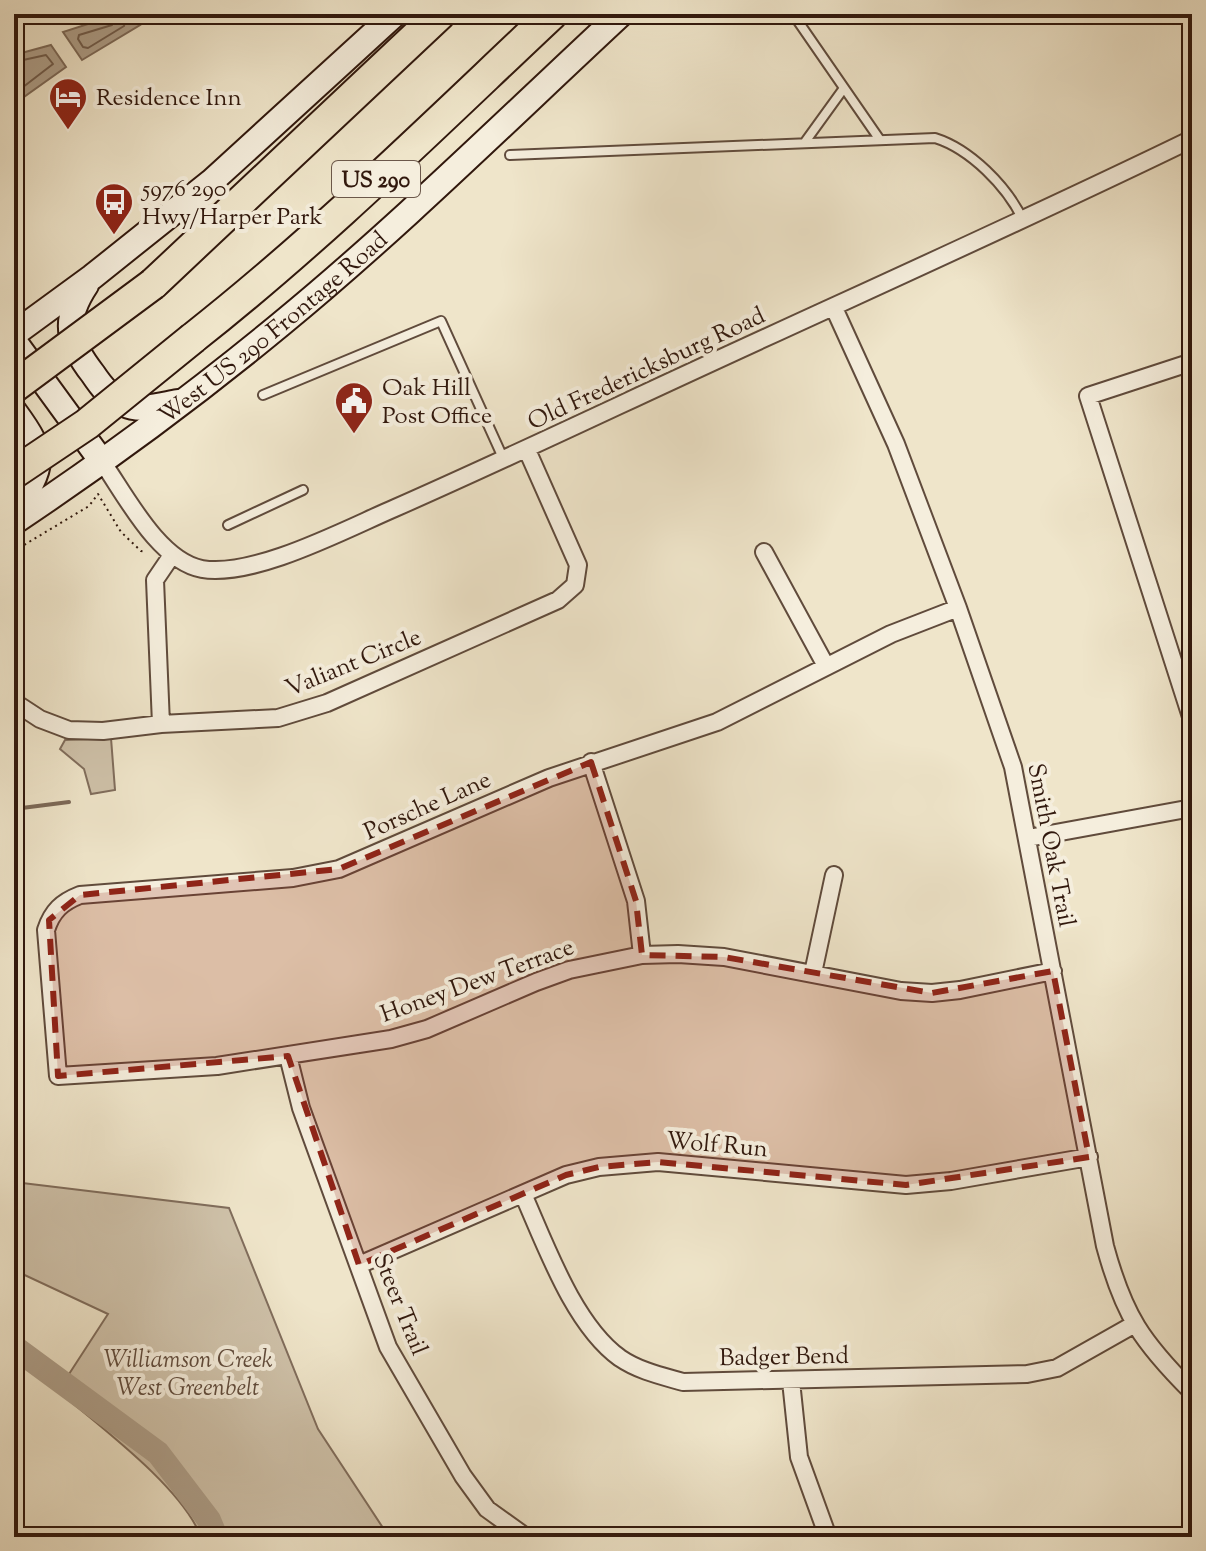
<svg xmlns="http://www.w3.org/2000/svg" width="1206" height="1551" viewBox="0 0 1206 1551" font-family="'Sorts Mill Goudy',serif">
<rect width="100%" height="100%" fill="#efe5ca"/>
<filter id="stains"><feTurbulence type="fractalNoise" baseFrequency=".0025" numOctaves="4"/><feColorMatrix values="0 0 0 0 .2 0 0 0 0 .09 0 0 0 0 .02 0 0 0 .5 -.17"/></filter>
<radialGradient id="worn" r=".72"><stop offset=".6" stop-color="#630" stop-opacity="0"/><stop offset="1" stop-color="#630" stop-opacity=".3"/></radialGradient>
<path fill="#cfc2aa" stroke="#806d5c" stroke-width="2" d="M111,738L115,790L91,794L84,769L60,749L65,740Z
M14,1182L229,1208L318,1429L389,1537H201C182,1487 99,1426 58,1391L108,1314L14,1270Z"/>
<path fill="#ae9f8a" stroke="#7c6958" stroke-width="2" d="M119,14H128L140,25L82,60L63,32Z
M51,45L66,67L14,104V55Z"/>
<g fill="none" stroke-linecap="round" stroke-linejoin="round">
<path stroke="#705c4c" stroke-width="2" d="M119,16L125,21L124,26L88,48L83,47L78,39L79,35L112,25Z
M14,62L46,55L53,64L14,94"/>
<path stroke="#7c6958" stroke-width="4" d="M14,809L69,802
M14,1331L18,1350"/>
<path stroke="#ae9f8a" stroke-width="24" d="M14,1347L158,1453L209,1520L216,1537"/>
<g stroke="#604b3c" stroke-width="12">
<path id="lane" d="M793,14L880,140
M805,142L844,88
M510,155L935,138C970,149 1007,186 1023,220
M263,395L441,321L504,460
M228,525L303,490"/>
</g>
<g stroke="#604b3c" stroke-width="20">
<path id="street" d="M834,308L896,444L958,608L1013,767L1105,1246C1124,1316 1142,1342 1192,1392
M1192,362L1088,396L1192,720
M103,463C126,496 159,561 202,569C254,578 346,529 395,508C470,475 545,440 620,405C810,316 1003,231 1192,139
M764,552L826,666
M958,608L891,634L717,722L549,778L339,869L293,878L80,895C62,902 52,911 46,930L58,1076L217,1066L391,1039L427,1029L536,982L569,970L642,955L678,954L724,957L901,991L932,993L960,990L1053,971
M14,702L40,719L69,730L103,731L161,724L278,718L327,703L558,600L575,585L578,565L527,450
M161,724L155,580L172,555
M591,762L636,901L642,955
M1028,838L1192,808
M813,973L834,875
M288,1056L301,1108L388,1347L463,1476L487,1509L526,1537
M523,1194C546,1246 574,1325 620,1358C639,1371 662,1376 683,1382L1027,1374L1057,1368L1133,1325
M359,1265L566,1175L599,1167L658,1162L906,1185L951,1181L1089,1157
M791,1381L799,1457L828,1537"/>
</g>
<g stroke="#31180d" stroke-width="28">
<g id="secondary">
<path d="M86,285C62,321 68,342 93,374C101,386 110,398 124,404C140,412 161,405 178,402"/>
<path d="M14,334L92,277L211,182L395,14"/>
<path d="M14,341L103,463"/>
<path d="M14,411C48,457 44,465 14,512"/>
<path id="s1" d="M14,522C107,460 195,395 281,324C399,227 509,118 621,14"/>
</g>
</g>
<g stroke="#31180d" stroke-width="34">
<path id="highway" d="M153,284L440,14
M193,338C320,238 435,124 552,14"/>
</g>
<path stroke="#31180d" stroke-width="2" stroke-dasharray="2 4" stroke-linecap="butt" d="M14,551L89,506L98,494L121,532L141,551L145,552"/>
<use href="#lane" stroke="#f5eedd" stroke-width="8"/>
<use href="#street" stroke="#f5eedd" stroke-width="16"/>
<use href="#secondary" stroke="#f5eedd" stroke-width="24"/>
<use href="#highway" stroke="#efe5ca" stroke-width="30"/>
<g stroke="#31180d" stroke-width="34" stroke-linecap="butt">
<path id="highway-bridge" d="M14,387L153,284
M14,473L87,424L193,338"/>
</g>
<use href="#highway-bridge" stroke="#efe5ca" stroke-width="30"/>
</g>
<path fill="#8f2418" fill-opacity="0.2" stroke="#8f2418" stroke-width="6" stroke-dasharray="16 10" stroke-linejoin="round" d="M591,762L636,901L642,955L724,957L932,993L1053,971L1089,1157L906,1185L658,1162L599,1167L566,1175L359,1265L288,1056L58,1076L49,920L80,895L339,869Z"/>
<defs>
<g id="hotel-pin" transform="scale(2)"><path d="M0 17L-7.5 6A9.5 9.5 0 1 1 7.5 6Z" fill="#8f2418" stroke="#f5eedd"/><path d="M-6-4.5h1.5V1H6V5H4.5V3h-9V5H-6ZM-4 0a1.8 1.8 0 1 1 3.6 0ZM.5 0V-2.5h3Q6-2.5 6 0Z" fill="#fff"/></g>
<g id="bus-pin" transform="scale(2)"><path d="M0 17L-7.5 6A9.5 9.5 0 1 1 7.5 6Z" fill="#8f2418" stroke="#f5eedd"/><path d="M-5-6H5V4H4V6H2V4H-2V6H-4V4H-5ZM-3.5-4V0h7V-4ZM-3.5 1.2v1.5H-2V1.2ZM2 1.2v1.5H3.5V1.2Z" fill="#fff"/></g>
<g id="civic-pin" transform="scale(2)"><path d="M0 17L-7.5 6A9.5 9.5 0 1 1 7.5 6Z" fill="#8f2418" stroke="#f5eedd"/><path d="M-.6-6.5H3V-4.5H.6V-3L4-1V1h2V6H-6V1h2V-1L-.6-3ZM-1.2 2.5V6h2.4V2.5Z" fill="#fff"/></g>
</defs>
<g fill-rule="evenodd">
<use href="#hotel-pin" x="68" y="97"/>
<use href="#bus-pin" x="114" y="202"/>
<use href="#civic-pin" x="354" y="401"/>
</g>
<g text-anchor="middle" stroke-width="8" stroke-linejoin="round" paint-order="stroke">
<rect fill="#f5eedd" stroke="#6c584b" stroke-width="2" x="332" y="161" width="88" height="36" rx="6"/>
<g font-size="22" font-weight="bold" fill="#31180d">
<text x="376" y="187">US 290</text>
</g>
<g font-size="24" fill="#31180d" stroke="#f5eedd" text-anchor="start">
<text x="96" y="105">Residence Inn</text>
<text x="142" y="196">5976 290<tspan x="142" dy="28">Hwy/Harper Park</tspan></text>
<text x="382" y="395">Oak Hill<tspan x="382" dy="28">Post Office</tspan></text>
</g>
<g font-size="24" fill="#31180d" stroke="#f5eedd">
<text dy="8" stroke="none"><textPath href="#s1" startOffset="324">West US 290 Frontage Road</textPath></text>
<text transform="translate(646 368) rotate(-25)" y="8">Old Fredericksburg Road</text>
<text transform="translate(353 662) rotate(-22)" y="8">Valiant Circle</text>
<text transform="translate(427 805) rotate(-24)" y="8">Porsche Lane</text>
<text transform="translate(1052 845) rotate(79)" y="8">Smith Oak Trail</text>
<text transform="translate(477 980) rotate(-20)" y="8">Honey Dew Terrace</text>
<text transform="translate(717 1144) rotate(5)" y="8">Wolf Run</text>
<text transform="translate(401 1304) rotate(68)" y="8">Steer Trail</text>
<text transform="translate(784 1356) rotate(-1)" y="8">Badger Bend</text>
</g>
<g font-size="24" font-style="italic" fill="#604b3c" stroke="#f5eedd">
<text x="188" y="1367">Williamson Creek<tspan x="188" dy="28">West Greenbelt</tspan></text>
</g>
</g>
<rect width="1206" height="1551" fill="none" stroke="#efe5ca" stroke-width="48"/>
<rect x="16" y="16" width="1174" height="1519" fill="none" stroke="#31180d" stroke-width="4"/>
<rect x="24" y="24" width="1158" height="1503" fill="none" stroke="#31180d" stroke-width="2"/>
<rect width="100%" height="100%" filter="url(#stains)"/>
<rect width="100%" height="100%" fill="url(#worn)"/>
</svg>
